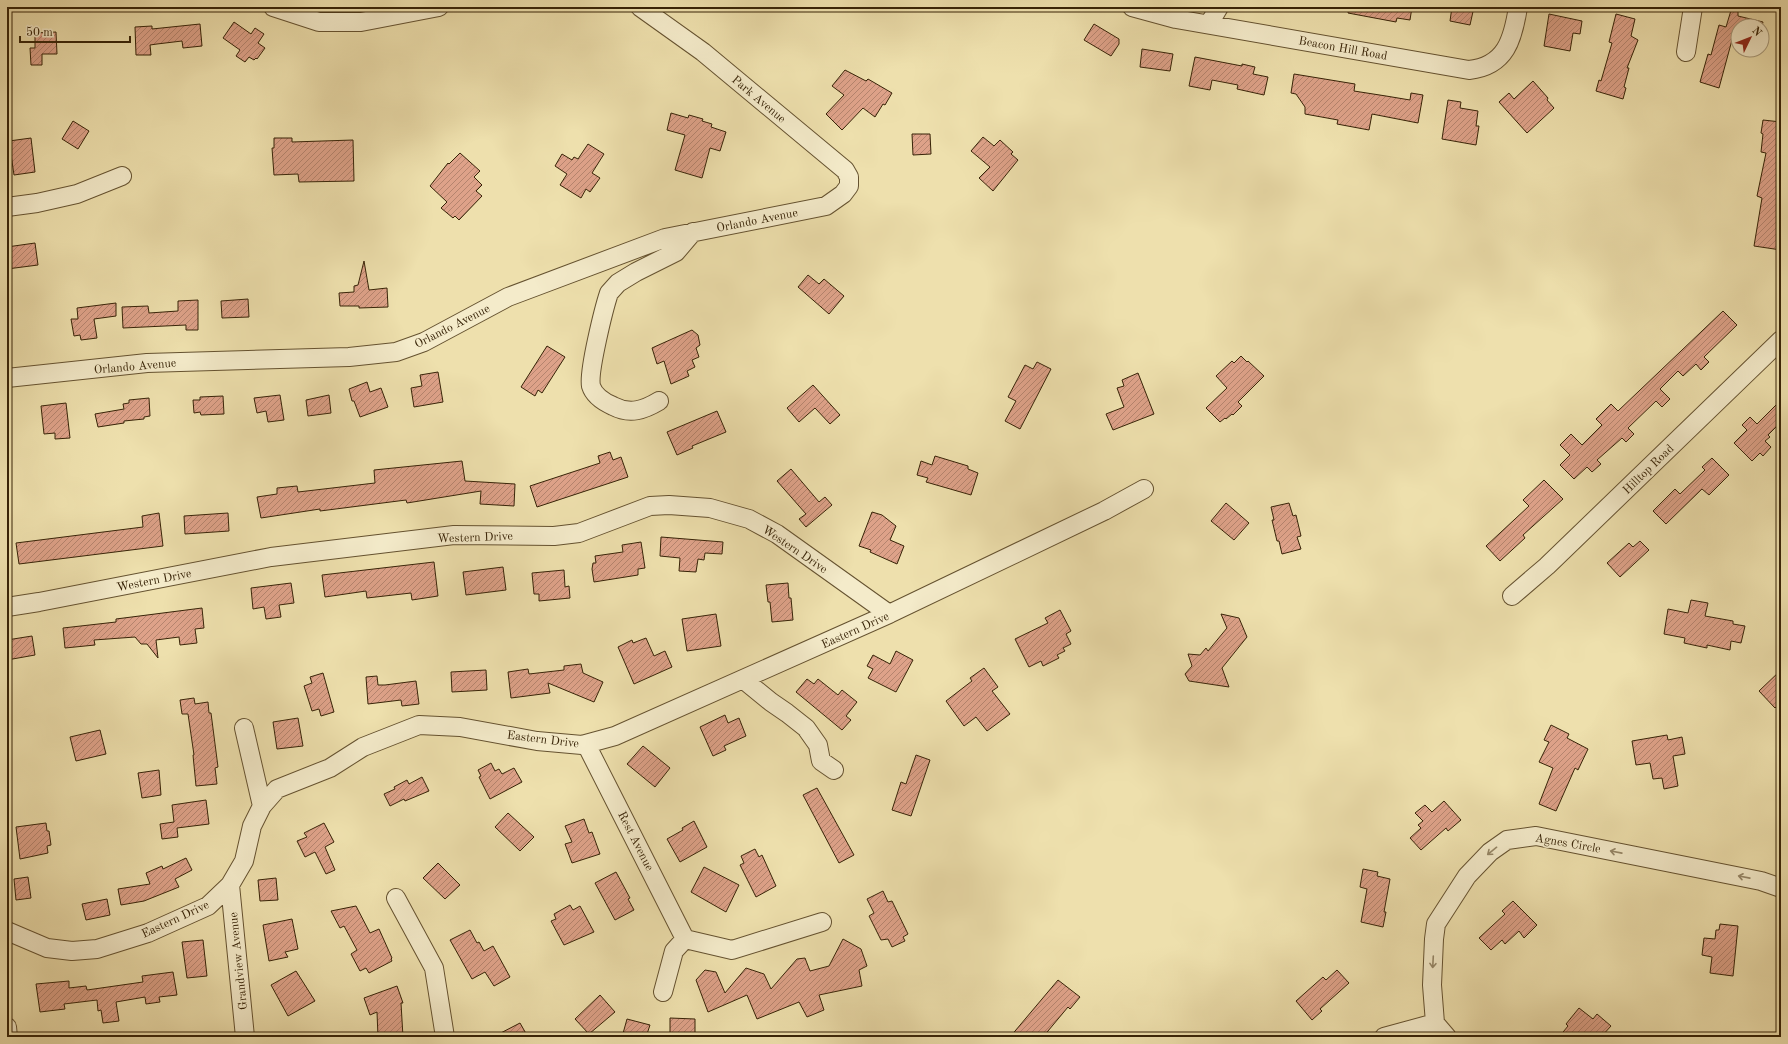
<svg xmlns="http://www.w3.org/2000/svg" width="1788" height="1044" viewBox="0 0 1788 1044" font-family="'Old Standard TT',serif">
<defs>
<pattern id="building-hatch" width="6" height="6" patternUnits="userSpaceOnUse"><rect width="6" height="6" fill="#dea289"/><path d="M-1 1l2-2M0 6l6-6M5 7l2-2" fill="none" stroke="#b5846e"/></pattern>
</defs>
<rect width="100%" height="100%" fill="#eee0ad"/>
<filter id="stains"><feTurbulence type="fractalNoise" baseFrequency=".005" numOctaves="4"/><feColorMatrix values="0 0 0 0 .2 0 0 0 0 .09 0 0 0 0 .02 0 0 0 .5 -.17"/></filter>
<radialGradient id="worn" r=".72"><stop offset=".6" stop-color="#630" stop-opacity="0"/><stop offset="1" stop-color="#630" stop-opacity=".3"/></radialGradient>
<path fill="url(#building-hatch)" stroke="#372307" d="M1349,7H1412L1410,20L1397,18L1396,22L1348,13Z
M1452,7H1474L1470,25L1450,21Z
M1732,7H1738V16L1763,22L1762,26H1738V42L1732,40L1719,88L1700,82L1708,54L1711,55L1719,25L1726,27Z
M1549,14L1582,21L1580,34L1573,33L1570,51L1544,46Z
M1616,14L1635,19L1631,36L1638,40L1627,68H1629L1624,87L1626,88L1623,99L1596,91L1599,80L1601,81L1612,43L1609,42Z
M234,22L251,34L255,28L264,34L258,43L265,48L257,59L256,58L254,60L249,57L245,62L236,56L240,50L223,38Z
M200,24L202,46L183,48L182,41L157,44L150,45L151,55H136L135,27L152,26V29Z
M1094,24L1119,39V44L1111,56L1084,40Z
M56,32L57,54H42V65H31L30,48H35V33Z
M1142,49L1173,54L1170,71L1140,67Z
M1195,57L1242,66V64L1255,67L1253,74L1268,77L1264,95L1237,89L1238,85L1212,80L1210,90L1189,86Z
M845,70L866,81L868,79L892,93L885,105L883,104L875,117L863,108L842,130L826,114L844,95L832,86Z
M1294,74L1355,84L1354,91L1386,96L1410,100L1411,93L1423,95L1418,123L1372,114L1369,130L1337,124L1338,120L1305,114V107L1296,94L1291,93Z
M1533,81L1548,98L1547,100L1554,108L1527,133L1499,102L1509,93L1514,99Z
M1448,100L1461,102L1460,108L1478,111L1476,126H1479L1476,145L1442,139Z
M671,113L688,118L689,115L703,119L702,121L712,124L711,127L726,132L720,151L710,148L702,178L675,170L685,135L667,130Z
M1763,120L1781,122V215L1777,237H1781V250L1754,246L1762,198L1757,196L1766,153L1761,152L1763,134L1761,133Z
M73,121L89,131L78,149L62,139Z
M912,134H930L931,154L913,155Z
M983,137L994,146L1000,140L1013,152L1011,154L1018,160L993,191L979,178L990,167L971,151Z
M31,138L35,172L14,175L9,141Z
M274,138H292V142L353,140L354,181L299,182L298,174L274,175L272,148H274Z
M588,144L604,154L592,173L600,178L590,192L586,189L581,198L560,185L567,174L555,166L562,154L572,160L574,157L578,159Z
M460,153L480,171L474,177L482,185L476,191L482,196L459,220L455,216L453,218L441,208L447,202L430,186L448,163L449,164Z
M35,243L38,265L7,269V247Z
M364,261L369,290L387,288L388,307L359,308V306H340L339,293L354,292V286L358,285Z
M808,275L819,284L824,279L844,296L829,314L798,287Z
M248,299L249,317L222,318L221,301Z
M198,300V330H186V325L123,328L122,307L148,306L149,313L178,311V301Z
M116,303V316L94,319L97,338L81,340L80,335L74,336L71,319H78L77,308Z
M1723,311L1737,325L1704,357L1709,362L1701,370L1696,364L1683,376L1678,371L1660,389L1670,399L1662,407L1656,401L1628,428L1634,434L1626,442L1622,438L1597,460L1601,464L1592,472L1587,467L1574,479L1560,465L1570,455L1560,445L1571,434L1582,445L1602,425L1596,419L1611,404L1618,411Z
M692,330L698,335L700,345L696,348L699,357L692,360L695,367L687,371L689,376L671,384L664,361L657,364L652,348Z
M547,346L565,357L542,393L538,390L535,396L521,387Z
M1241,356L1247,362L1248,361L1264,376L1238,402L1242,406L1233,415L1232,414L1226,419L1225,418L1220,422L1206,408L1227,388L1216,376L1232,361L1234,363Z
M1037,362L1051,369L1020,429L1005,421L1016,401L1008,397L1025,365L1033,369Z
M438,372L443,402L414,407L411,388L422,386L420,375Z
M1138,373L1154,414L1113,430L1106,414L1124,407L1117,388L1124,386L1122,380Z
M367,382L370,392L381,388L388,407L360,417L354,401H352L349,389Z
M813,385L840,415L830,424L815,408L799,422L787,408Z
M280,395L284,420L268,422L266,411L257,413L254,398Z
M329,395L331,413L308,416L306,400Z
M223,396L224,414L201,415L200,412L194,413L193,400H200V397Z
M149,398L150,416L144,417V419L124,421V423L98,427L95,414L124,409L123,404L129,403V400Z
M1781,400V422L1768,435L1770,437L1765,441L1771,447L1763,456L1760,453L1752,461L1734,443L1747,430L1742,425L1750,417L1757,424Z
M66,403L70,438L55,439V433L44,434L41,406Z
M717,411L726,432L692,446L693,448L677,455L667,432Z
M610,452L613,460L621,457L628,477L537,507L530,486L600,463L598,456Z
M935,456L968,466V469L978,473L971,495L926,482L928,478L917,475L921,461L932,465Z
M1712,458L1729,475L1709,495L1702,489L1666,524L1653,511L1675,489L1680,494L1705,470L1702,467Z
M462,461L465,481L515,484L514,506L480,504L481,491L407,503L406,500L320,511V509L261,518L257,497L277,494V488L297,486L298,492L375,483L374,470Z
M791,469L819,502L825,497L832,505L806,527L799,519L806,514L777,481Z
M1544,480L1563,499L1523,535L1525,538L1500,561L1486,546L1529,506L1523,500Z
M1226,503L1249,523L1234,540L1211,521Z
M1289,503L1293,516L1296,515L1301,536L1297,537L1301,549L1282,554L1279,541H1277L1272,520H1274L1271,507Z
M872,512L882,515L896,526L890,540L904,546L897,564L870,552L871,550L859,546Z
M159,513L163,546L19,564L16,543L143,527L142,516Z
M228,513L229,531L185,534L184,516Z
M661,537L723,542L722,554L705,553L704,560L698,559L696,572L679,571L680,558L660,556Z
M1640,541L1649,550L1620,577L1607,563L1629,543L1633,547Z
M641,542L645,568L638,569V575L594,582L592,569L593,563H596L595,556L623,552L622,545Z
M434,562L438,596L412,600L411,593L367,598L366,591L325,597L322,575Z
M503,567L506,590L466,595L463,572Z
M564,570L565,587L569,586L570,598L539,601V594H534L532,573Z
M291,583L294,603L279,605L281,617L266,619L264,607L253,609L251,588Z
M788,583L789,598H791L793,620L772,622L770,602H768L766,585Z
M1691,600L1708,603L1705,616L1733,621V624L1745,626L1741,643L1731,641L1730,650L1707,645V648L1684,643L1685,638L1664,634L1668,609L1688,613Z
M202,608L204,628L195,629L197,643L180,645L179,637L156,640L158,658L147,644H141L135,637L94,640L95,645L65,648L63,628L116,622V619Z
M1060,610L1071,631L1066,634L1071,644L1063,648L1065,651L1057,655L1059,658L1043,666L1041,661L1029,667L1015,639L1048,623L1045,618Z
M716,614L721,646L687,651L682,619Z
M1221,614L1239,618L1247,637L1222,668L1229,687L1189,681L1185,674L1192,666L1188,654L1200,655L1206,648L1208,651L1227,628Z
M32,636L35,655L7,660V640Z
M646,638L654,656L665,651L672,667L634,684L618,647L632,640L633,643Z
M896,651L913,660L896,692L868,678L873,669L867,666L873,655L890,664Z
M581,664L583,673L603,682L594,702L548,683L550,693L511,698L508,672L528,669L529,674L564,670V666Z
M984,668L998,687L992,691L1010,714L987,731L976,717L964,726L946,701L972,681L970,678Z
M486,670L487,690L452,692L451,672Z
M1781,670V702L1775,708L1759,691Z
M323,673L334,712L321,716L319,709L312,711L304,686L312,683L310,677Z
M377,676L378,685H385L416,681L419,704L402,706L401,700L368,704L366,677Z
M807,679L814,684L818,679L838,695L842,690L857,702L846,716L851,720L842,730L796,692Z
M194,698L195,704L208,702L209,713H211L218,767L215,768L217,784L196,786L193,755H194L188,714H182L180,700Z
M725,715L728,723L739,718L746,736L724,746L726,750L713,756L700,727Z
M298,718L303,746L277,749L273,722Z
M1551,725L1569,734L1567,738L1588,749L1578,770L1575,768L1556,811L1539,804L1553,768L1539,762L1549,742L1544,740Z
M100,730L106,754L76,761L70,737Z
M1667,735L1668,740L1682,737L1685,754L1673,756L1678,786L1664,789L1662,778L1653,779L1650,763L1636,765L1632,741Z
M643,746L670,768L655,787L627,764Z
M916,755L930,760L911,816L892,810L901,782L906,784Z
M491,763L495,771L499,769L502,774L514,768L522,782L490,799L479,777L481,776L478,770Z
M159,770L161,795L142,798L138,773Z
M422,777L429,791L405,801L404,799L390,806L384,794L395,789L394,787L407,780L409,784Z
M817,788L854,855L839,863L803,795Z
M206,800L209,824L177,828L178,837L162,839L160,824L174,822L172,805Z
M1444,801L1461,820L1448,831L1446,828L1421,850L1410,838L1421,828L1418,825L1423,821L1415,813L1425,805L1432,812Z
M508,813L534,837L520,851L495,827Z
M584,819L589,833L592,832L600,854L572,863L565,844L572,842L565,826Z
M694,821L707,847L680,862L667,839L683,830L682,828Z
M46,823L47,831H49L51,845L47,846L48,853L20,859L16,827Z
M324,823L334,842L325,847L335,870L326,874L315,852L305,857L297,841L307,837L304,833Z
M755,849L759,857L762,855L776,886L756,897L740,865L744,863L741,856Z
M186,858L192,870L175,879L179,887L144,901L121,905L118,889L150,884L146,873L162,866L163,869Z
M438,863L460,885L445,899L423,878Z
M704,867L739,885L726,912L691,892Z
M1363,869L1378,872L1377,876L1390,879L1384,912H1386L1383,927L1361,922L1367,889L1360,887Z
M616,872L630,898L628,899L634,910L615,920L595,883Z
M28,877L31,898L16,900L14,879Z
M276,878L278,900L260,901L258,880Z
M883,891L888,902L892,901L908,934L903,937L905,941L892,947L888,939L881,940L869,916L874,913L867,899Z
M107,899L110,915L86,920L82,904Z
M1513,901L1537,925L1524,938L1519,931L1505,944L1502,940L1491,950L1479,938L1505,914L1502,911Z
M570,905L573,910L580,906L594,932L564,945L551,921L556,919L554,914Z
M356,906L370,933L379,929L392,958L391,959L392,961L369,973L366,968L360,971L351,954L357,950L344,926L340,928L331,911Z
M292,919L298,949L285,952L288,957L269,961L263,925Z
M1720,924L1738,926L1733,976L1710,973L1712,957L1702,955L1704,938L1715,939L1716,930H1719Z
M470,930L477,943L479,942L484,951L493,946L510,977L494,986L485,972L472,979L450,940Z
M843,939L861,949L867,966L859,970L862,986L819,995L824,1010L807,1017L799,1002L757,1019L747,995L708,1012L696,980L705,970L716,972L725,993L746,968L764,974L771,989L797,959L805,958L810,971L829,966Z
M203,940L207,976L187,978L182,942Z
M1337,970L1349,983L1320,1009L1322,1011L1312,1020L1296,1001L1323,977L1326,980Z
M296,971L315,1001L288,1016L271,985Z
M173,972L177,995L159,997L160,1002L146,1004L145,997L116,1002L119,1021L103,1023L101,1010L98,1011L97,1000L64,1004L65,1009L40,1012L36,984L69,981V988L86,986L87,990L143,982L142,976Z
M1058,980L1080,997L1070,1009L1068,1007L1043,1037H1010Z
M397,986L403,1003H401L403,1037H378L377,1012L370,1015L364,998Z
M600,995L615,1012L589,1034L575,1019Z
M1579,1008L1593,1019L1597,1014L1611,1026L1601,1037H1559L1568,1026L1566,1024Z
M670,1018L695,1019V1037H670Z
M627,1019L650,1025L646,1037H622Z
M520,1023L528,1037H493Z"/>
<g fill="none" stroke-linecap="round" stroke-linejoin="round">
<g stroke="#655230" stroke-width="20">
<path id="minor" d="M273,7L319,22H361L439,7
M1132,7L1176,19L1469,70C1506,66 1513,39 1518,7
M1209,24L1219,7
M1686,52L1693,7
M7,207L37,203L77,194L122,176
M7,378L147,363L349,357L396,352L424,342L508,297L665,238L826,206L843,194L849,186V177L845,170L703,52L640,7
M659,401C644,410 630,415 613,406C604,402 594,396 591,386C588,372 604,308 609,293L618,283L636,272L676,252L693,232
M1512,596L1547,566L1781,340
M7,607L39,602L271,557L454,535L554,536L579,533L650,506L669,505L710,508L749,519L777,534L889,614
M744,680L771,702L787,713L806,728L818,745L821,761L834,770
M244,728L262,806
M586,744L685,939
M230,885L245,1037
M396,898L434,968L445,1037
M7,931L47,948L72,951L97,949L148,933L208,906L230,885L244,861L252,826L262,806L277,789L330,768L363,747L419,725L460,727L537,741L582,745L615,736L889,614L1104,511L1144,489
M685,939L732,950L822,922
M663,992L674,951L685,939
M7,1027L8,1037
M1384,1037L1435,1023
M1447,1037L1435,1023L1432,985L1434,939L1436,924L1467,876L1490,852L1507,840L1536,836L1761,881L1781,888"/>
</g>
<use href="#minor" stroke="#f4ebca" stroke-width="18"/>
</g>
<defs><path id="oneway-shaft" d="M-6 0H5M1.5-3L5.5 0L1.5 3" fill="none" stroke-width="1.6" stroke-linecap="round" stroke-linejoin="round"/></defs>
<g stroke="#968768">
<use href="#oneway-shaft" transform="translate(1492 851) rotate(141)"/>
<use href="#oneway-shaft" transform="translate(1616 852) rotate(-169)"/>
<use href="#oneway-shaft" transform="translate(1744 877) rotate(-169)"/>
<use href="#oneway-shaft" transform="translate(1433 962) rotate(93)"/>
</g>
<g text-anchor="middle" stroke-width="3.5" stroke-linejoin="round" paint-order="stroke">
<g font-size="12" fill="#372307" stroke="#f4ebca">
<text transform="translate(1343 48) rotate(10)" y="4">Beacon Hill Road</text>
<text transform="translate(759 99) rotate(40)" y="4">Park Avenue</text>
<text transform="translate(757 220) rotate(-11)" y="4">Orlando Avenue</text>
<text transform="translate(452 326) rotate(-27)" y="4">Orlando Avenue</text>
<text transform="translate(135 366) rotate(-5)" y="4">Orlando Avenue</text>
<text transform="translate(1648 469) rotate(-44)" y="4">Hilltop Road</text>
<text transform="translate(475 537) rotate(-2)" y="4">Western Drive</text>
<text transform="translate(795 549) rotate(34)" y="4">Western Drive</text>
<text transform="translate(154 580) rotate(-11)" y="4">Western Drive</text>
<text transform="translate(855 630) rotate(-24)" y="4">Eastern Drive</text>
<text transform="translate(543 739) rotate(7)" y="4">Eastern Drive</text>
<text transform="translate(636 841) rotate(63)" y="4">Rest Avenue</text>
<text transform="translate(1568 843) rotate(10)" y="4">Agnes Circle</text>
<text transform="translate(175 919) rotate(-25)" y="4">Eastern Drive</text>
<text transform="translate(238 961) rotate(-96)" y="4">Grandview Avenue</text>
</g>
</g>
<rect width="1788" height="1044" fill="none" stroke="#eee0ad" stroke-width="24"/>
<rect x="8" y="8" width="1772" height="1028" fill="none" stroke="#372307" stroke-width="2"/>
<rect x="12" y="12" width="1764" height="1020" fill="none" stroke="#372307"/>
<g transform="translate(1750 38) rotate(47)"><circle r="19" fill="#f4ebca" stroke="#a89b7c"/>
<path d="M0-3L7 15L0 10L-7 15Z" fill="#8f2418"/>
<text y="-6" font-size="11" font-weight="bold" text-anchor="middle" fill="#372307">N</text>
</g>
<path d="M20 36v6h110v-6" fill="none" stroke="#372307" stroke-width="2"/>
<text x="26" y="36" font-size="12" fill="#372307" stroke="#f4ebca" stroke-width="3" paint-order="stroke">50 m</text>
<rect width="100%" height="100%" filter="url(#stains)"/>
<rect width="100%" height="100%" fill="url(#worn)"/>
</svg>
